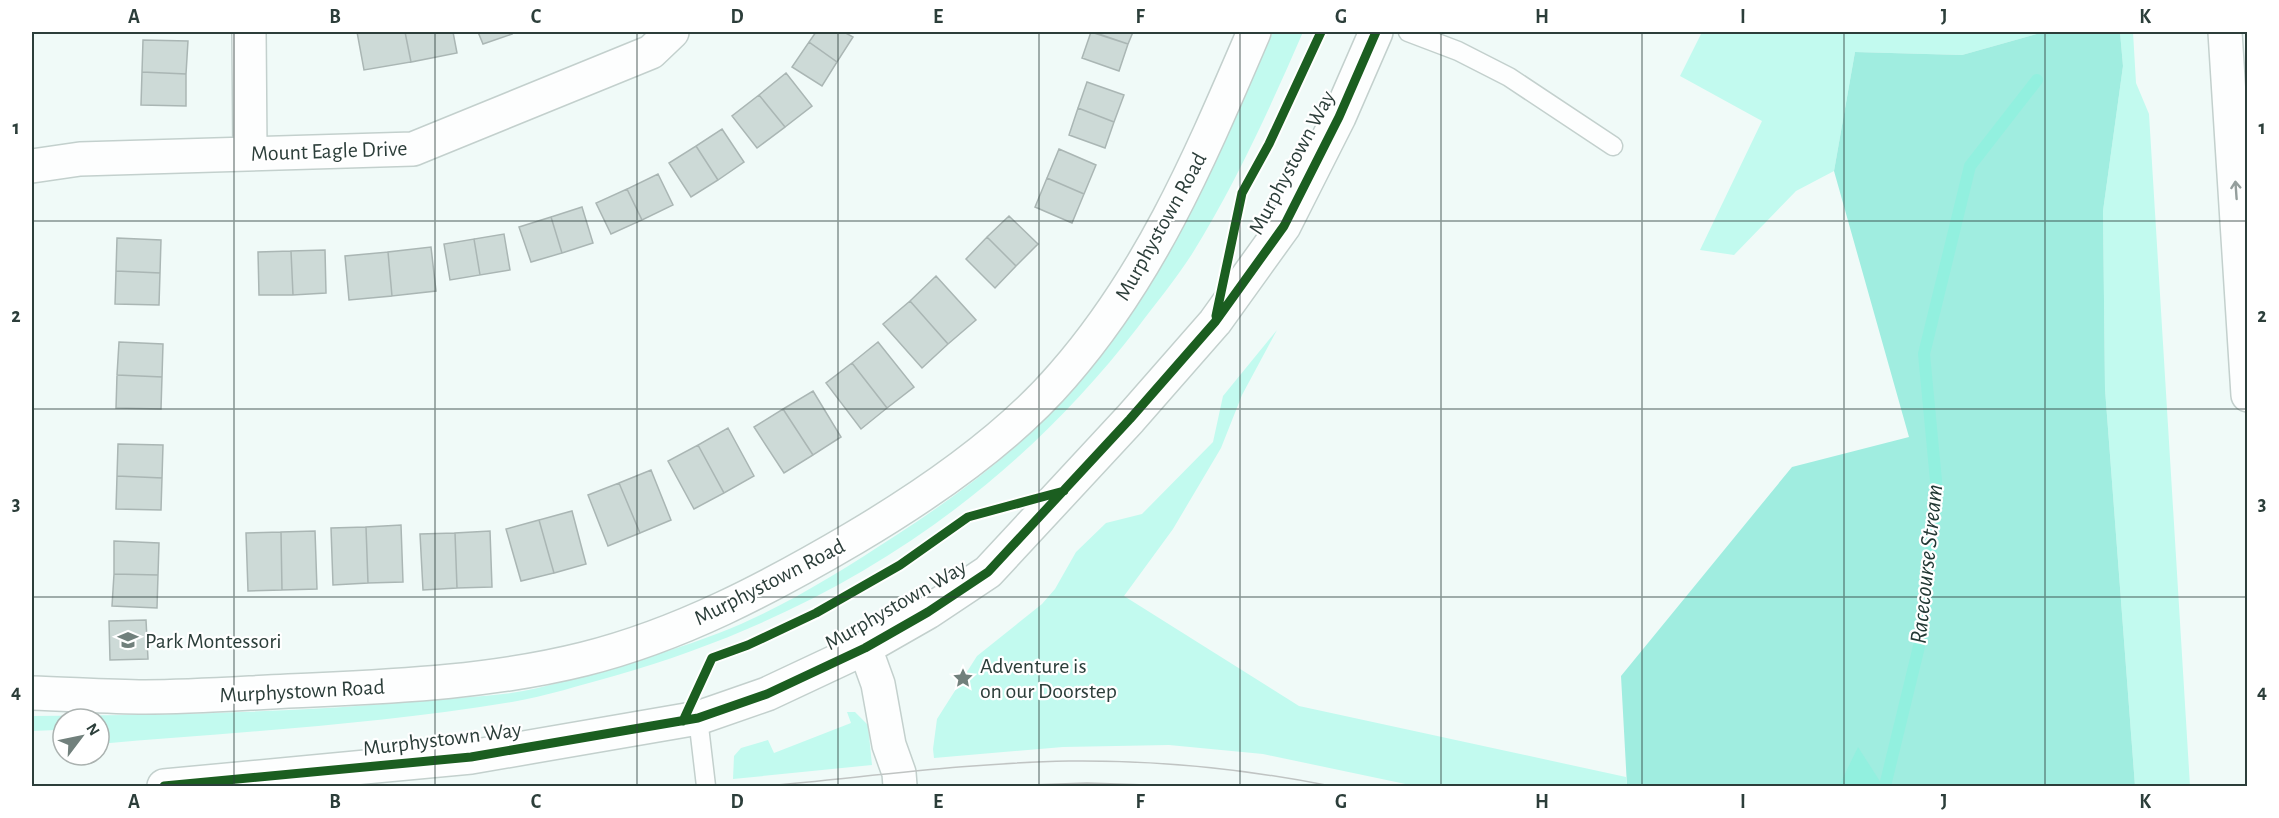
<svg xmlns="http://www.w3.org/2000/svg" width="2279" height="818" viewBox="0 0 2279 818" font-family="'Alegreya Sans',sans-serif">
<rect width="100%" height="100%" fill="#f0faf8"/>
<path fill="#c2faef" d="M1273,32H1303C1270,108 1236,183 1192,254C1176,279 1156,303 1138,327C1002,503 827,615 614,676C581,685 546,696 512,702C376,725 236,732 99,744V719H63V733L57,730L32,731V716C161,715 290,713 418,701C449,698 480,697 511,693C544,688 576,678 609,668C646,658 683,647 719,633C781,609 840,572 895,536C971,487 1044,430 1099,359C1175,261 1224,144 1273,32Z
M1702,32H2044L1962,55L1855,52L1834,171L1796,191L1734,255L1700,250L1762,121L1680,76Z
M2120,32H2133L2136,83L2149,114L2190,786H2135L2105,389L2103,211L2123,66Z
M1277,330L1242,395L1221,448L1173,529L1124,596L1299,706L1626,777L1627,786H1415L1263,754L1169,745L1063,747L934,758L933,749L937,719L977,656L1042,604L1055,589L1076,552L1106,523L1142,514L1213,442L1223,396Z
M847,712H855L868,725L872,765L733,779L734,756L741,748L768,740L774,753L851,723Z"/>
<path fill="#a0ede0" d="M2044,32H2120L2123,66L2103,211L2105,389L2135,786H1627L1621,676L1792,467L1909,437L1834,171L1855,52L1962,55Z"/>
<path fill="#92f0df" d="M1858,747L1883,786H1839Z"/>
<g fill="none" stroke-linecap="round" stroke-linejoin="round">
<path stroke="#92f0df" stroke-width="12" d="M1885,786L1923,630L1937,491L1924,354L1970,166L2037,80"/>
</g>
<path fill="#cddad7" stroke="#aab6b4" stroke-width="1.5" d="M132,32H177V33Z
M357,32H405L411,62L364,70Z
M405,32H453L457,53L411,62Z
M478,32H511L512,34L483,44Z
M816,32H844L853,37L837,62L809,42Z
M1091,32L1128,44L1119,71L1082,58Z
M1093,32H1133L1128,44Z
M143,40L188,41L186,74L142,72Z
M809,42L837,62L822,86L792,67Z
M142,72L186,74V106L141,105Z
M786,73L812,106L785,127L759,95Z
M1087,82L1124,95L1114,122L1078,108Z
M759,95L785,127L757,148L732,116Z
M1078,108L1114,122L1105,148L1069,135Z
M722,129L744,162L718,180L696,146Z
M696,146L718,180L691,197L669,163Z
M1059,149L1096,165L1084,194L1047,178Z
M658,174L673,205L642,220L627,189Z
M1047,178L1084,194L1072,223L1035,207Z
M627,189L642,220L611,234L596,203Z
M582,207L593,243L562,253L551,217Z
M1009,216L1038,244L1016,266L987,237Z
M551,217L562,253L531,262L519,227Z
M504,234L510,270L480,275L474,239Z
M987,237L1016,266L995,288L966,259Z
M117,238L161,240L160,273L116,271Z
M474,239L480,275L450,280L444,244Z
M431,247L436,291L392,296L388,252Z
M325,250L326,293L293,295L291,251Z
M291,251L293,295H259L258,252Z
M388,252L392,296L349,300L345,256Z
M116,271L160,273L159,305L115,304Z
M936,276L976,320L948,344L910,301Z
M910,301L948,344L922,368L883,324Z
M119,342L163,344L162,377L117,375Z
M878,342L914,387L887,408L852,363Z
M852,363L887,408L861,429L826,383Z
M117,375L162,377L161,409L116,408Z
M813,391L841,437L813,455L783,409Z
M783,409L813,455L784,473L754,427Z
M728,428L754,476L724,493L698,445Z
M118,444L163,445L162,478L117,476Z
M698,445L724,493L694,509L668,461Z
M651,470L671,520L640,533L619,483Z
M117,476L162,478L161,510L116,509Z
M619,483L640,533L608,546L588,495Z
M572,511L586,564L554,573L539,520Z
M539,520L554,573L521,581L506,529Z
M401,525L403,582L368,583L366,527Z
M366,527L368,583L333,585L331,528Z
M315,531L317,589L282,590L281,532Z
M490,531L492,587L457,588L455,533Z
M281,532L282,590L248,591L246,533Z
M455,533L457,588L423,590L420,534Z
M114,541L159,543L158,575L114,574Z
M114,574L158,575L157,608L112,606Z
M146,620L148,659L110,660L109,621Z"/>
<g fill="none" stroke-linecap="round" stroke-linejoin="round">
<g stroke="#c3d0cd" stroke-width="21">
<path id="lane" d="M1408,32L1458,51L1509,77L1613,146
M698,718L706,786"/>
</g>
<g stroke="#c3d0cd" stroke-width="36">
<path id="street" d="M249,32L250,152
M32,166L80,159L413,149L651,52L672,32
M865,648L878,684L889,745L899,773L900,786
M32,693C69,694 108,697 145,697C201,697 257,692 313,690C403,686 496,681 584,659C680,635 769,588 854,538C925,496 1009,438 1063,375C1152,273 1201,155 1254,32"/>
</g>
<g stroke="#c3d0cd" stroke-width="36">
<path id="secondary" d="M164,786L471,757L698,718L767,694L865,648L928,612L988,572L1130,419L1215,322L1284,226L1339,117L1376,32"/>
</g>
<g stroke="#c3d0cd" stroke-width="36">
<path id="highway" d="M2225,32L2248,395"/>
</g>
<use href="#lane" stroke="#fdfefe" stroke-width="18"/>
<use href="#street" stroke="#fdfefe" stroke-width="33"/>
<use href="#secondary" stroke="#fdfefe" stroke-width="33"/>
<use href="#highway" stroke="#fdfefe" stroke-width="33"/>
<path stroke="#c0c4c3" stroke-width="1.5" d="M766,786C867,777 968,763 1069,761C1157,760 1245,769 1331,786
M1002,786L1087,783L1179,786"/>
<g stroke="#fff" stroke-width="13">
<path id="cycleway" d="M1216,316L1242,193L1269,144L1321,32
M683,721L712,658L748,645L816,613L900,565L968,517L1064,491
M164,786L471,757L698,718L767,694L865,648L928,612L988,572L1130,419L1215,322L1284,226L1339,117L1376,32"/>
</g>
<use href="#cycleway" stroke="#1b5e20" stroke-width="9"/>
</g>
<defs><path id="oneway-shaft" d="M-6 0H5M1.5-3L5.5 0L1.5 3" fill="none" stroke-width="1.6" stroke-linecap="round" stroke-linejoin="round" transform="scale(1.5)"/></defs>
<use stroke="#949e9c" href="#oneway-shaft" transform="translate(2236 190) rotate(-94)"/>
<path fill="none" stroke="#2c3e3a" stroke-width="1.5" stroke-opacity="0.55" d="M234,32V786M435,32V786M637,32V786M838,32V786M1039,32V786M1240,32V786M1441,32V786M1642,32V786M1844,32V786M2045,32V786M32,221H2248M32,409H2248M32,597H2248"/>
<defs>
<g id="school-bare" transform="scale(1.62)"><path d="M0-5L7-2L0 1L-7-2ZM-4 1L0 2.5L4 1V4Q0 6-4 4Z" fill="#71807c" stroke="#fff" stroke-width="2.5" paint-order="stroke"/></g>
<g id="sight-bare" transform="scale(1.62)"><path d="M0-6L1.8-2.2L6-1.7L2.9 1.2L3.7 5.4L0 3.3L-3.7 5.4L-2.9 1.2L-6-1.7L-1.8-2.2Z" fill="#71807c" stroke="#fff" stroke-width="2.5" paint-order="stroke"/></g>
</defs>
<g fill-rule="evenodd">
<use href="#school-bare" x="128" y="640"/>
<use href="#sight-bare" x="963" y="678"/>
</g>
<g text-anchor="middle" stroke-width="4.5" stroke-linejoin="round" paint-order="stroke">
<g font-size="22" fill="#2c3e3a" stroke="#fff">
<text transform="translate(329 150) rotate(-2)" y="8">Mount Eagle Drive</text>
<text transform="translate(1291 162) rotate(-62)" y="8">Murphystown Way</text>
<text transform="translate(1160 226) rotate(-61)" y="8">Murphystown Road</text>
<text transform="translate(769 581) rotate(-27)" y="8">Murphystown Road</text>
<text transform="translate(895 604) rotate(-30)" y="8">Murphystown Way</text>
<text transform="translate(302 690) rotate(-3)" y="8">Murphystown Road</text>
<text transform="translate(442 738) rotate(-7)" y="8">Murphystown Way</text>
</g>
<g font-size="22" fill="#2c3e3a" stroke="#fff" text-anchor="start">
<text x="145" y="648">Park Montessori</text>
<text x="980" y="673">Adventure is<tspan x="980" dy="25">on our Doorstep</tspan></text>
</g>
<g font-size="24" font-style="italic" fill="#223834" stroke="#fff">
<text transform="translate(1926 564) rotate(-84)" y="8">Racecourse Stream</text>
</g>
</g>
<rect width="2279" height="818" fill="none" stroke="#ffffff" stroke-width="66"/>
<g transform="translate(81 737) rotate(58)"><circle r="28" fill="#ffffff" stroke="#abb2b0" stroke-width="1.5"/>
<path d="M0-4.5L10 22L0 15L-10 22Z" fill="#71807c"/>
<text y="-9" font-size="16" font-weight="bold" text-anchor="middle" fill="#2c3e3a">N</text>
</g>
<rect x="33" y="33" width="2213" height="752" fill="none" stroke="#2c3e3a" stroke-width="2"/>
<g font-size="20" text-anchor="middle" font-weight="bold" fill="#2c3e3a">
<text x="134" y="23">A</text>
<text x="335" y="23">B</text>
<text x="536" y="23">C</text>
<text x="737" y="23">D</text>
<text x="938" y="23">E</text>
<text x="1140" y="23">F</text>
<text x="1341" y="23">G</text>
<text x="1542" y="23">H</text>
<text x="1743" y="23">I</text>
<text x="1944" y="23">J</text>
<text x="2145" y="23">K</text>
<text x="16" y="134">1</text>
<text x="2262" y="134">1</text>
<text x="16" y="322">2</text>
<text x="2262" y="322">2</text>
<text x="16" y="510">3</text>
<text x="2262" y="510">3</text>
<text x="16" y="698">4</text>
<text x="2262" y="698">4</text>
<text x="134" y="808">A</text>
<text x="335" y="808">B</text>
<text x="536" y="808">C</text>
<text x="737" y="808">D</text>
<text x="938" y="808">E</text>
<text x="1140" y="808">F</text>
<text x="1341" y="808">G</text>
<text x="1542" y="808">H</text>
<text x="1743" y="808">I</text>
<text x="1944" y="808">J</text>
<text x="2145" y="808">K</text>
</g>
</svg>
